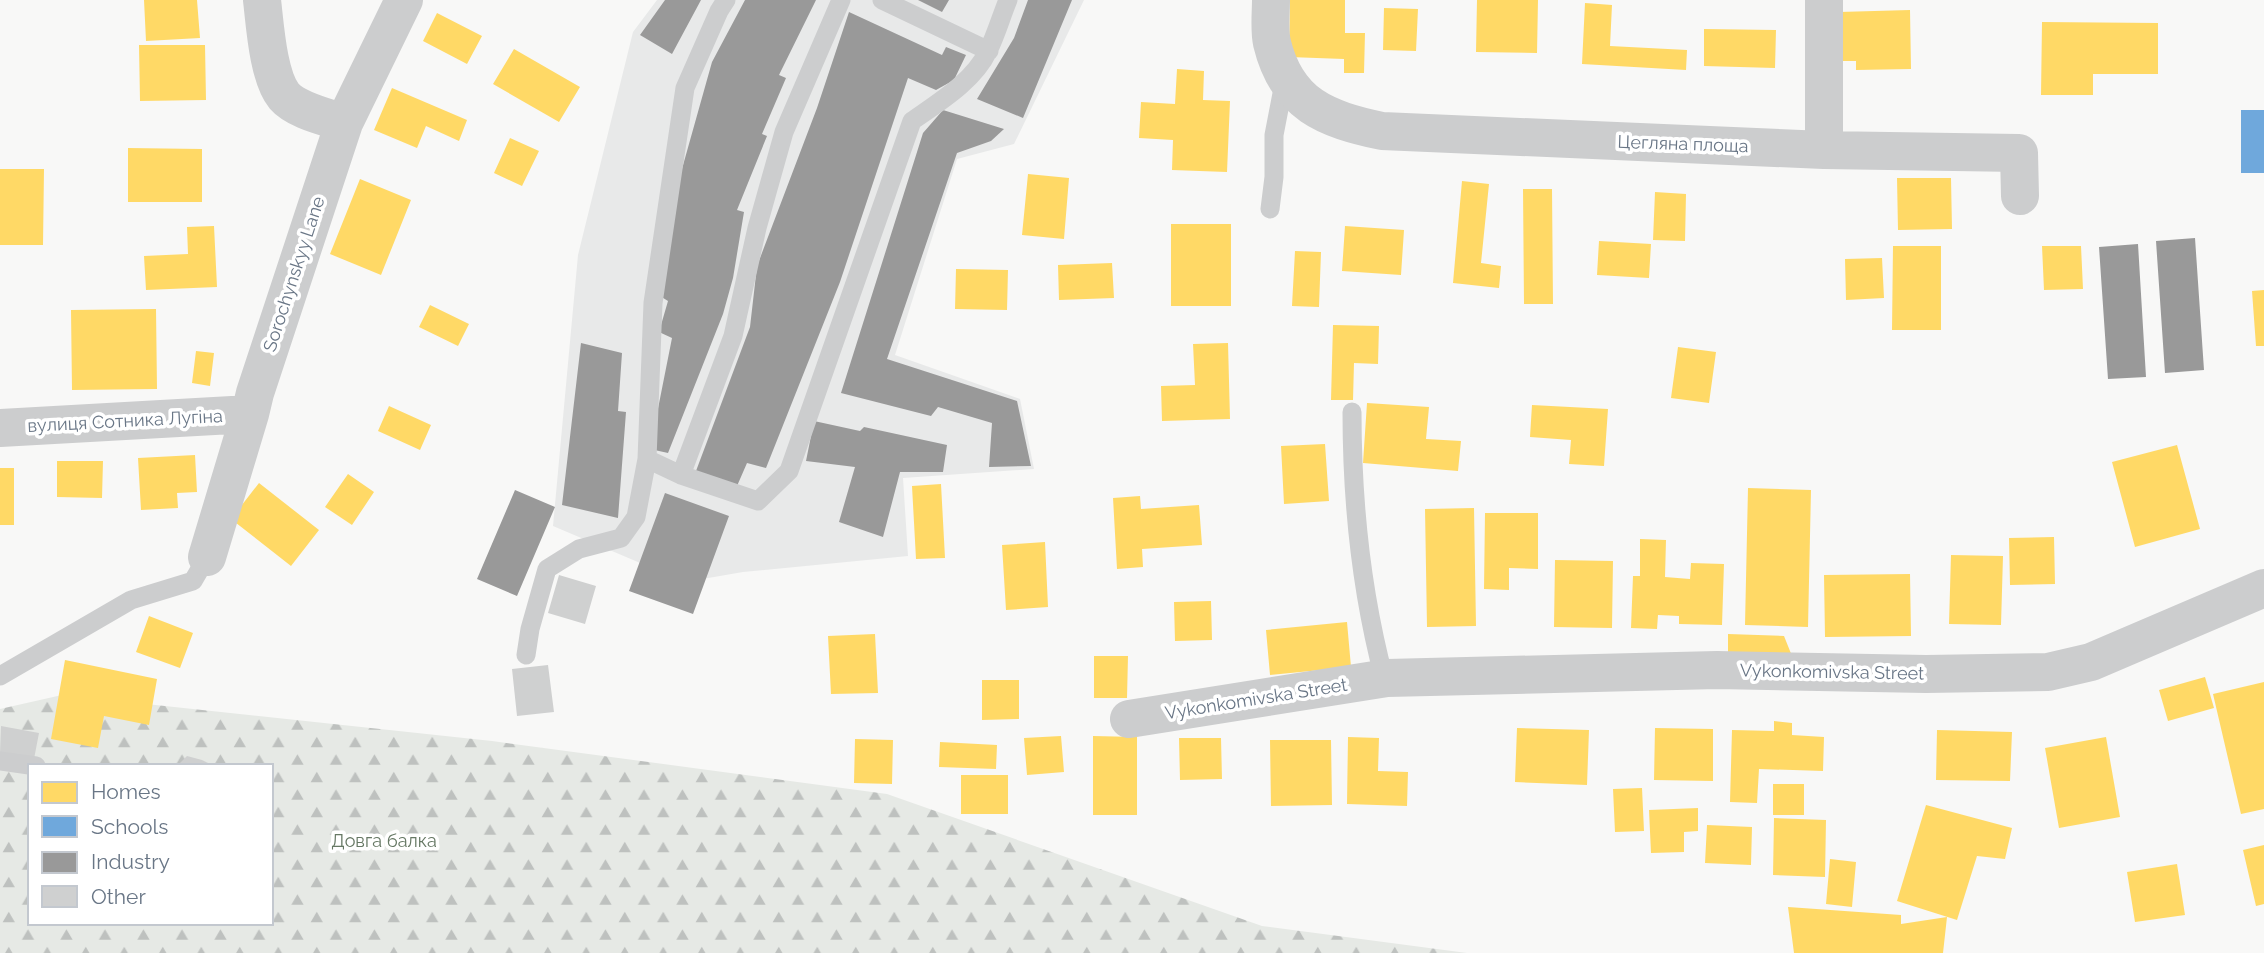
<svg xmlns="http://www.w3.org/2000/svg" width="2264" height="953" viewBox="0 0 2264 953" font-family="Raleway,sans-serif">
<defs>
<pattern id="forest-firs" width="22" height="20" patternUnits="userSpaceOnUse" patternTransform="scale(1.75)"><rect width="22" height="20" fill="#e6e9e5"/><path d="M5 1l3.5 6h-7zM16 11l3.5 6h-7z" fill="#bec1bf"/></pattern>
</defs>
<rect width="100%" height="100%" fill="#f8f8f7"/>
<path fill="#e8e9e9" d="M657,0H1084L1014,144L957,159L895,355L1020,399L1034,469L903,478L908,556L743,572L685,582L553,526L578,255L633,32Z"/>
<path fill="url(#forest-firs)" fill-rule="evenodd" d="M62,695L492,741L887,794L1262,926L1467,953H0V709ZM30,766H271V923H30Z"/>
<path fill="#ffd966" d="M144,0H197L200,38L146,41Z
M1290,0H1345V33H1365L1364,73H1344V59L1289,57Z
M1477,0H1538L1537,53L1476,52Z
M1585,3L1612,5L1610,46L1687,50L1686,70L1582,64Z
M1384,8L1418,9L1416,51L1383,50Z
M1910,10L1911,69L1856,70V61H1840L1839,12Z
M437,13L482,36L467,64L423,41Z
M2042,22L2158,23V74H2093V95H2041Z
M1704,29L1776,30L1775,68L1704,66Z
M139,45H205L206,100L140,101Z
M514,49L580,87L559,122L493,84Z
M1177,69L1204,71L1203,100L1230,101L1227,172L1172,170L1173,140L1139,138L1141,102L1175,104Z
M392,88L467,120L459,141L426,126L417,148L374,130Z
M510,138L539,151L522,186L494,173Z
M128,148L202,149V202H128Z
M0,169H44L43,245H0Z
M1028,174L1069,178L1064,239L1022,235Z
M1897,178H1951L1952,229L1898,230Z
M360,179L411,200L381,275L330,254Z
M1462,181L1489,184L1481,263L1501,266L1499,288L1453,283Z
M1523,189H1552L1553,304H1524Z
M1655,192L1686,194L1685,241L1653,240Z
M1171,224H1231V306H1171Z
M214,226L217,287L146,290L144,256L188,254L187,227Z
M1345,226L1404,230L1401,275L1342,271Z
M1599,241L1651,244L1649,278L1597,275Z
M1893,246H1941V330H1892Z
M2042,246H2081L2083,289L2044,290Z
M1295,251L1321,252L1319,307L1292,306Z
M1882,258L1884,298L1846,300L1845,259Z
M1112,263L1114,298L1059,300L1058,265Z
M956,269L1008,270L1007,310L955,309Z
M2264,290V346H2256L2252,291Z
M430,305L469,324L458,346L419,327Z
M156,309L157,389L72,390L71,310Z
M1333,325L1379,326L1378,364L1354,363L1353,400H1331Z
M1228,343L1230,419L1162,421L1161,386L1195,385L1193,344Z
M1678,347L1716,352L1709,403L1671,398Z
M196,351L214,353L210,386L192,383Z
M1367,403L1429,407L1426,439L1461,441L1458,471L1363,463Z
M1532,405L1608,409L1604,466L1569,464L1571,440L1530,437Z
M389,406L431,425L420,450L378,431Z
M1325,444L1329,501L1284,504L1281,446Z
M2177,445L2200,529L2135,547L2112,462Z
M195,455L197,492L177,493L178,508L141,510L138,458Z
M57,461H103L102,498L57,497Z
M0,468H14V525H0Z
M348,474L374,492L352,525L325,507Z
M259,483L319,530L291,566L231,519Z
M941,484L945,558L916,559L912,486Z
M1748,488L1811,490L1808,627L1745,625Z
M1140,496L1141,509L1199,505L1202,545L1142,549L1143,567L1117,569L1113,498Z
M1474,508L1476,626L1427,627L1425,509Z
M1485,513H1538V569L1509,568V590L1484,589Z
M2054,537L2055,584L2010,585L2009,538Z
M1640,539L1666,540L1665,577L1690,579L1691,563L1724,564L1722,625L1679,624V616L1658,615L1657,629L1631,628L1633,576H1640Z
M1045,542L1048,607L1006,610L1002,545Z
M1951,555L2003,556L2001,625L1949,624Z
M1555,560L1613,561L1612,628L1554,627Z
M1910,574L1911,636L1825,637L1824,575Z
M1211,601L1212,640L1175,641L1174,602Z
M149,616L193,633L180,668L136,652Z
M1347,622L1351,667L1270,675L1266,630Z
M875,634L878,693L831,694L828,636Z
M1728,634L1784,636L1792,656L1728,655Z
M1094,656H1128L1127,698H1094Z
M65,660L157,679L149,725L104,716L98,748L51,739Z
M2205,677L2214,708L2168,721L2159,690Z
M982,680H1019V719L982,720Z
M2264,682V809L2241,814L2213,694Z
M1774,721L1792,723V735L1824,737L1823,771L1759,769L1757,803L1730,802L1732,730L1774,731Z
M1517,728L1589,730L1587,785L1515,782Z
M1655,728L1713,729V781L1654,780Z
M1937,730L2012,732L2010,781L1936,780Z
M1061,736L1064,772L1027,775L1024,738Z
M1093,736L1137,737V815H1093Z
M1348,737L1379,738L1378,771L1408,772L1407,806L1347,804Z
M2106,737L2120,817L2059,828L2045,748Z
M1179,738H1221L1222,779L1180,780Z
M855,739L893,740L892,784L854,783Z
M1270,740H1331L1332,805L1271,806Z
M940,742L997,745L996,769L939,767Z
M961,775H1008V814H961Z
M1773,784H1804V815H1773Z
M1642,788L1644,831L1615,832L1613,789Z
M1926,805L2012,828L2005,859L1977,856L1957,920L1897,901Z
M1698,808V831L1684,832V852L1651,853L1649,810Z
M1774,818L1826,820L1825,877L1773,875Z
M1707,825L1752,827L1751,865L1705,863Z
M2264,845V904L2256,906L2243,850Z
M1830,859L1856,862L1852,907L1826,904Z
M2177,864L2185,915L2135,922L2127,872Z
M1788,907L1901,915V924L1947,917L1943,953H1794Z"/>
<path fill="#6fa8dc" d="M2241,110H2264V173H2241Z"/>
<path fill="#999" d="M665,0H701L672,54L640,35Z
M745,0H816L779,75L786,78L762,134L767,136L737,210L744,212L733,278L723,314L668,453L650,449L672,338L659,332L668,301L660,296L680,176L712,62Z
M918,0H949L942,12Z
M1028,0H1072L1023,118L977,99L1014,38Z
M849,12L942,55L946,47L966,55L954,80L936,90L908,78L840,282L766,468L747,463L737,486L696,471L750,327L757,266L817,108Z
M943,110L1004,129L991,141L957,153L887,359L1017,401L1031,466L989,467L992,423L938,407L931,416L841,393L923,133Z
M2195,238L2204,370L2165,373L2156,241Z
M2138,244L2146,377L2108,379L2099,247Z
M581,343L622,353L618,411L626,412L618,518L562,505Z
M814,421L860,431L864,427L947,445L943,472H900L883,537L839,522L855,467L806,461Z
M515,490L555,507L517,596L477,579Z
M665,493L729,516L693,614L629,591Z"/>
<path fill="#cfd0d0" d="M559,575L596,586L585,624L548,613Z
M548,665L554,712L517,716L512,669Z
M1,726L39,733L34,759L0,753Z
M187,756L202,760L214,766H177Z"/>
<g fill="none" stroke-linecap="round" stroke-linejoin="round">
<path stroke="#cccdce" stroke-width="19" d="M726,0L719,11L685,88L653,303L647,459L681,475L758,501L789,471L912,121C939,102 974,81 988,51C996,35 1001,17 1008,0
M882,0L989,51
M1270,209L1274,177V135L1285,78
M1352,412C1352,501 1361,591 1384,678
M681,475L733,336L757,228L784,132L841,0
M526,655L530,629L547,569L579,549L621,538L636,517L647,459
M0,676L131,600L193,581L207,557
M0,761L36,766"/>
<path stroke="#cccdce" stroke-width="38" d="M262,0C265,25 268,76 284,96C297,111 327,117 344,123
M1271,0C1271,13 1269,30 1272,43C1287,105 1326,119 1382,131L1824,150L2019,153L2020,196
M1824,0V150
M0,428L250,414
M207,557L250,414L255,393L344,123L404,0
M1129,719L1387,678L1717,670L1926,674L2048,672L2091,662L2264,588"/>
</g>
<g text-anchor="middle" stroke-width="7" stroke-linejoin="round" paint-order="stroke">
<g font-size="18" fill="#697686" stroke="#fff">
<text transform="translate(1683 144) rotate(2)" y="6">Цегляна площа</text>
<text transform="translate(294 274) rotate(-72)" y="6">Sorochynskyy Lane</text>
<text transform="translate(125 421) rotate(-3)" y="6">вулиця Сотника Лугіна</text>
<text transform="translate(1832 672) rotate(1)" y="6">Vykonkomivska Street</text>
<text transform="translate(1256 699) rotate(-9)" y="6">Vykonkomivska Street</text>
</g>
<g font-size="18" fill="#667864" stroke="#fff">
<text x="384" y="847">Довга балка</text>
</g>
</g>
<rect x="28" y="764" width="245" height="161" fill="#ffffff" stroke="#c3c8cf" stroke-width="2"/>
<rect x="42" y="782" width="35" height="21" fill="#ffd966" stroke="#c3c8cf" stroke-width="2"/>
<text x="91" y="799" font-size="21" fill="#697686">Homes</text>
<rect x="42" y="816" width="35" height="21" fill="#6fa8dc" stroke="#c3c8cf" stroke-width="2"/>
<text x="91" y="834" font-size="21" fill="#697686">Schools</text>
<rect x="42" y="852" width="35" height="21" fill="#999999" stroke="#c3c8cf" stroke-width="2"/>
<text x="91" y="869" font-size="21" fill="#697686">Industry</text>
<rect x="42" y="886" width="35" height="21" fill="#cfd0d0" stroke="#c3c8cf" stroke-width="2"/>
<text x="91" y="904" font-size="21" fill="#697686">Other</text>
</svg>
